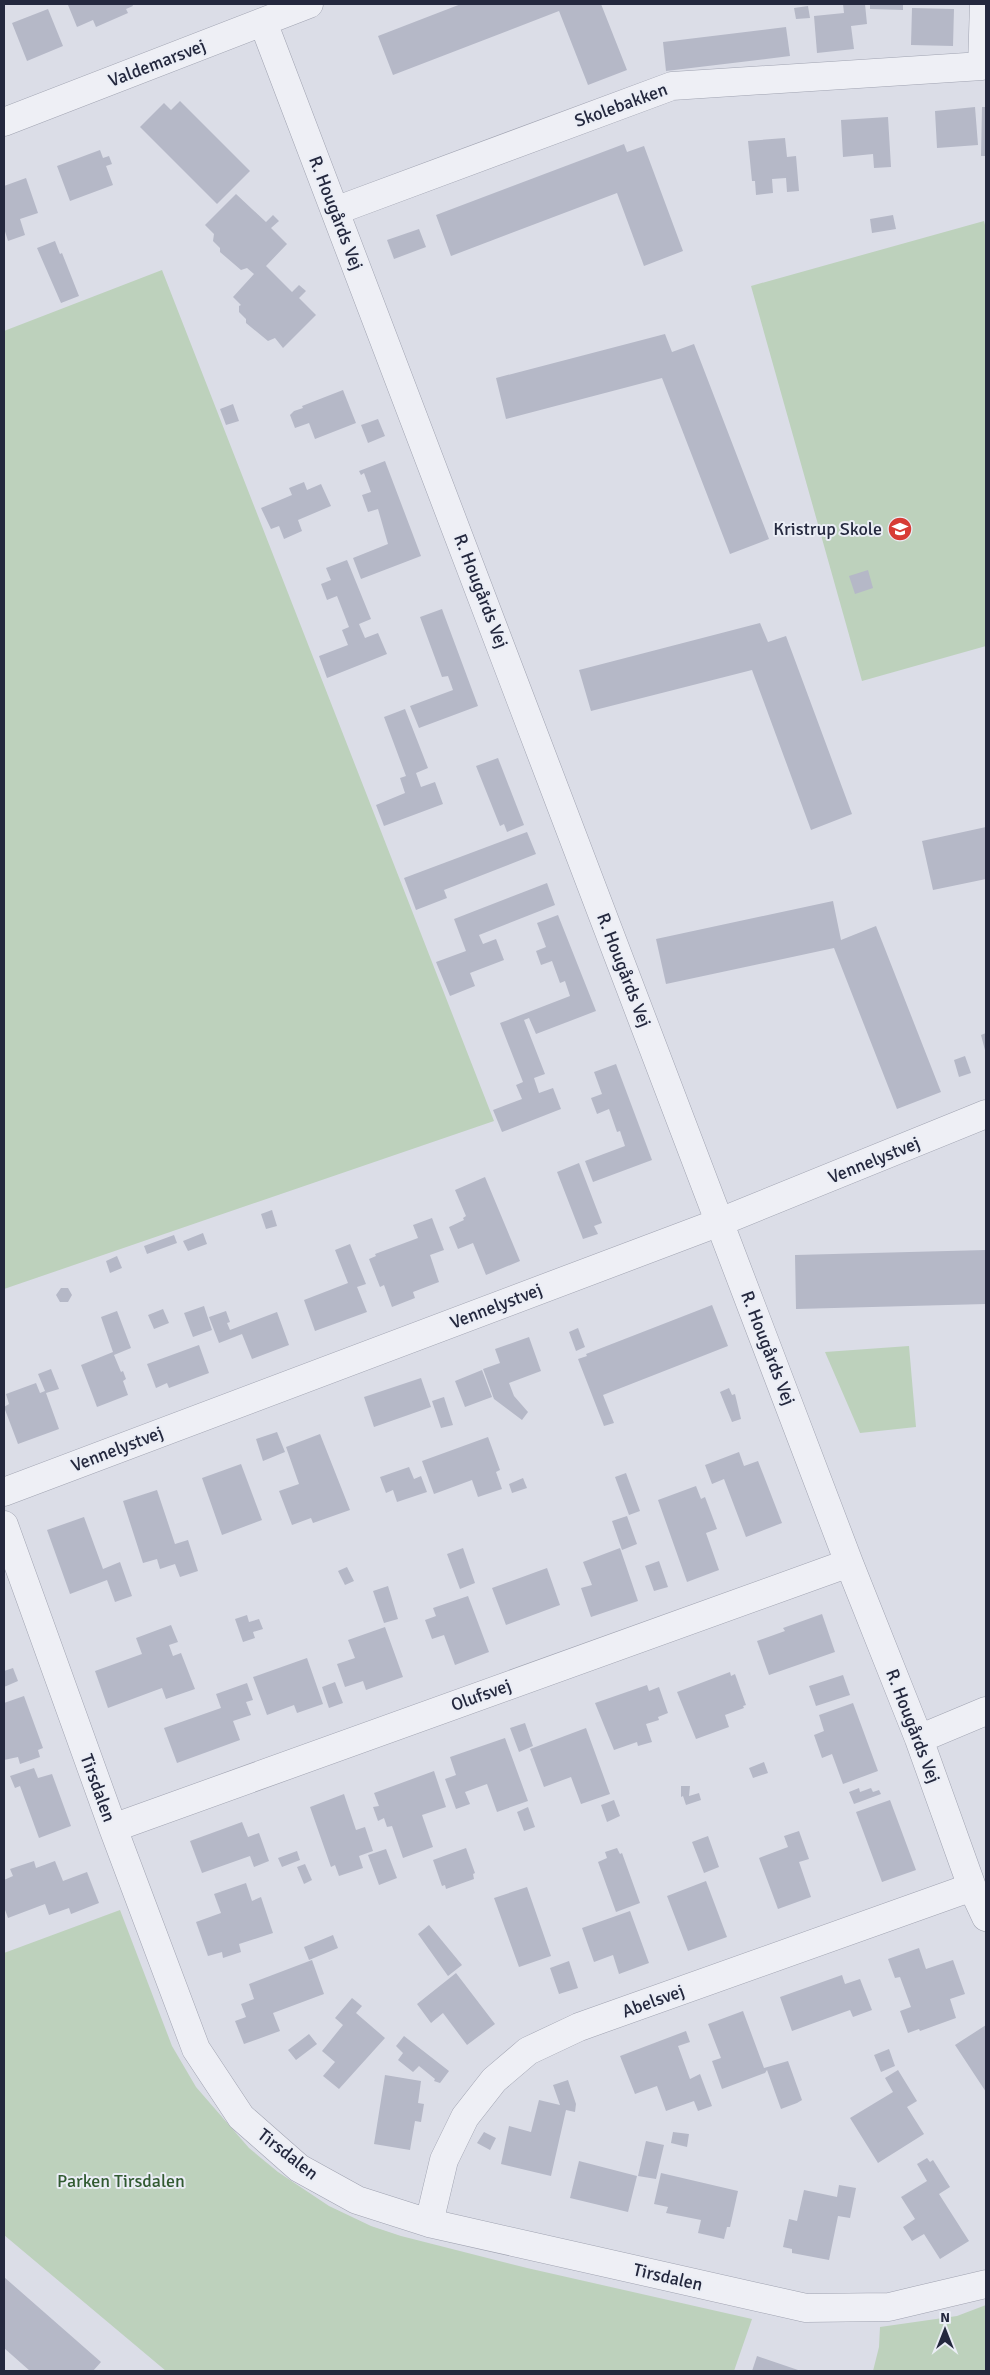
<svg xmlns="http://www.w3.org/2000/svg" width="990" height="2375" viewBox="0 0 990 2375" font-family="Signika,sans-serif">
<rect width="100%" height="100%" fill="#dbdde7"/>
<path fill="#bdd1bc" d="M984,221L986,229V646L862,681L751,286Z
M162,270L494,1121L4,1289V331Z
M909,1346L916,1427L860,1433L825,1352Z
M120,1910L172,2046L196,2087L249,2148L278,2172L329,2206L371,2226L401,2236L527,2268L752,2319L734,2371H166L4,2235V1953Z
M986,2305V2371H873L879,2347L880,2327L957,2316Z"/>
<path fill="#b5b8c7" d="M71,4H132L133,6L126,9L128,13L96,27L93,20L77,27L68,5Z
M461,4H601L627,70L588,85L559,11L393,75L378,36Z
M843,4H865L867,24L851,26L854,49L817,53L814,16L844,13Z
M870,4H903V10L870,9Z
M808,6L810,18L796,19L794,8Z
M912,8L954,9L953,46L911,45Z
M48,9L63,46L27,61L12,23Z
M786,27L790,56L666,71L663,42Z
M180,101L250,171L217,204L140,127L164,103L171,110Z
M975,107L978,145L937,148L935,111Z
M982,107H986V156H981Z
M888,117L891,167L874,168L873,154L843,157L841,120Z
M785,138L787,157L796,156L799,191L787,192L786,178L772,179L773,193L756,195L755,181H752L748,141Z
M624,144L627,152L644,146L683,251L644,266L617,193L451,256L436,215Z
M100,150L103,158L109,156L112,164L106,166L113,185L70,201L57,166Z
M26,178L38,213L20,219L25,235L8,241L4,228V186Z
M236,194L266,222L273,215L279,221L271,228L287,244L266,266L292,292L299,285L306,291L299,298L316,315L283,348L275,338L268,341L246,323V319L239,312V306L241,305L233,297L254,274L247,268L241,270L220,252V248L213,241L214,234L205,225Z
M893,215L896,229L872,233L870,219Z
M419,229L426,247L394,259L387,240Z
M55,241L60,254L62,253L79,296L61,303L37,248Z
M665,334L672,352L694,344L769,539L730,554L662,378L506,419L496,378Z
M343,390L356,423L315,439L309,423L295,428L290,415L294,411L303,408L302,406Z
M233,404L239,421L226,425L220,409Z
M378,419L385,436L368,443L361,425Z
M385,461L421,556L361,579L353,558L388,544L378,509L368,512L362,495L371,492L364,473L361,475L359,471Z
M304,482L307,490L321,484L331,506L298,520L302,531L284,539L279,526L271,529L261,508L292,495L289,488Z
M347,560L371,619L359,624L365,638L378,633L387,654L327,678L319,656L348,645L342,630L349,627L337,596L327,600L321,584L331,580L326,568Z
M868,570L873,588L855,594L849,576Z
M442,609L478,706L419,728L410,706L453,690L448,676L442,677L420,617Z
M760,623L768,642L786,636L852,814L811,830L752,670L591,711L579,670Z
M405,709L428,768L416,773L421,787L435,782L443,804L384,826L376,805L405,793L400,778L406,776L384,717Z
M498,758L524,825L507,832L504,824L500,826L476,766Z
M986,827V879L933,890L922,841Z
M527,832L536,854L444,890L447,898L416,910L404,878Z
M547,883L555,905L479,935L483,944L496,939L504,960L470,973L475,986L450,996L436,962L466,951L454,919Z
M833,901L841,940L876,926L941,1092L897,1109L834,948L666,984L656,939Z
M558,915L596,1011L536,1034L529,1018L524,1020L545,1074L534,1078L539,1093L553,1088L561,1109L502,1132L493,1110L522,1099L516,1085L523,1082L500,1023L570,996L565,981L560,983L552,961L541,965L536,951L546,947L537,923Z
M986,1033V1054L981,1035Z
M965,1056L971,1073L959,1077L954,1060Z
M616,1064L652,1160L593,1182L585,1161L625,1146L620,1131L617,1132L609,1109L597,1114L591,1098L602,1094L594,1072Z
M579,1163L602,1223L594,1226L598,1234L583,1239L557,1172Z
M485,1177L520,1261L486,1275L473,1243L458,1249L449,1227L464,1220L463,1218L466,1216L455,1190Z
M272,1210L277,1226L266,1229L261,1214Z
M432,1218L444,1250L430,1255L439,1282L413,1292L415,1298L392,1307L384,1285L380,1287L369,1259L376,1256L375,1254L418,1238L413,1225Z
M203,1233L207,1244L188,1251L183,1241Z
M174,1235L177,1243L147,1254L144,1246Z
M350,1244L366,1284L357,1287L367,1312L315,1331L304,1300L348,1283L335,1250Z
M986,1250V1304L796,1309L795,1255Z
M117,1256L122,1268L110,1273L106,1261Z
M61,1288H68L72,1295L68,1302H60L56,1295Z
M712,1305L728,1346L603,1395L614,1423L604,1426L578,1359L587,1356L586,1354Z
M204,1306L212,1330L193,1337L184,1313Z
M163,1309L169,1323L154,1329L148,1315Z
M117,1311L131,1348L114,1355L121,1372L123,1371L126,1379L123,1381L128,1395L97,1407L81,1365L113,1352L101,1317Z
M226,1311L230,1322L227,1323L230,1330L277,1312L289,1345L252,1359L242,1334L219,1343L209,1317Z
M578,1328L585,1347L576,1351L569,1332Z
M529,1337L541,1371L509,1383L514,1396L528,1412L522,1420L494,1399L483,1369L500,1363L495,1349Z
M199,1345L209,1373L169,1388L167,1383L156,1388L147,1364Z
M51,1369L59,1389L46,1393L59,1429L18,1444L4,1407L9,1404L6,1394L36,1383L40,1393L45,1391L38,1374Z
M482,1370L492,1397L465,1407L455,1381Z
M421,1378L431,1407L374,1427L364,1397Z
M729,1388L732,1395L735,1394L741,1419L732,1422L720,1392Z
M444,1397L453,1425L441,1428L432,1401Z
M277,1432L285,1452L263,1461L256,1439Z
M320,1434L350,1510L313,1523L311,1518L292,1525L279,1491L299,1484L286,1447Z
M488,1437L500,1470L496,1472L502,1489L478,1497L472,1480L434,1494L422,1461Z
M739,1452L744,1466L758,1461L782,1523L746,1537L724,1479L712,1484L705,1465Z
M241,1464L262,1520L222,1535L202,1478Z
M409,1467L414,1479L421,1476L427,1492L397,1502L393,1490L386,1493L380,1477Z
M626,1473L640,1511L629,1515L615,1477Z
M523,1478L527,1488L512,1493L509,1484Z
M696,1486L701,1499L705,1497L717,1529L706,1533L719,1570L687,1582L658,1500Z
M157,1490L175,1544L188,1540L198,1571L180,1577L175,1564L160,1569L157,1559L143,1563L123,1501Z
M627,1516L637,1544L622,1550L612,1521Z
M84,1517L103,1569L120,1562L132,1596L115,1602L107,1580L70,1594L47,1530Z
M463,1548L475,1583L460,1589L447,1554Z
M620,1548L638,1601L591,1617L581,1588L592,1585L583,1562Z
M659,1561L668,1587L654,1591L645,1566Z
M347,1567L354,1581L345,1585L338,1571Z
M547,1568L560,1605L506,1625L492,1588Z
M388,1586L398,1619L384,1623L373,1591Z
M468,1596L489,1652L455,1665L444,1635L432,1639L425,1620L436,1616L433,1608Z
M822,1614L835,1652L769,1675L757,1641L785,1631L783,1628Z
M247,1615L249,1622L259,1619L263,1629L253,1632L255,1638L243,1642L235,1619Z
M171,1625L178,1642L169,1645L173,1656L181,1653L195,1689L166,1699L162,1688L108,1708L95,1671L142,1654L136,1638Z
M385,1627L403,1677L366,1690L363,1681L345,1687L337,1664L355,1658L348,1640Z
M307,1658L323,1704L297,1713L294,1705L267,1715L253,1677Z
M13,1668L18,1681L4,1687V1671Z
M730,1672L731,1676L735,1674L746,1705L743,1706L744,1708L725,1715L729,1727L696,1739L677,1692Z
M843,1675L850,1695L816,1706L809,1686Z
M335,1682L343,1703L329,1708L322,1687Z
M247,1683L253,1700L246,1702L251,1715L233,1721L240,1740L177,1763L164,1728L221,1708L216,1694Z
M647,1685L649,1691L659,1687L668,1713L658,1717L659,1720L646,1724L652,1742L638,1746L637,1742L614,1750L595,1703Z
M24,1696L43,1748L38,1750L40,1757L20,1764L18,1757L4,1760V1703Z
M853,1703L878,1771L843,1784L832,1754L822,1758L814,1735L824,1731L819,1715Z
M525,1723L533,1746L519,1752L510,1728Z
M586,1728L610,1794L581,1804L571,1777L544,1787L530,1749Z
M505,1738L528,1801L497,1812L487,1784L465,1792L470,1804L456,1809L445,1779L456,1775L450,1757Z
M764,1762L768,1773L753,1778L749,1768Z
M34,1768L38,1778L52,1774L71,1826L39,1838L20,1786L15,1788L10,1776Z
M434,1771L446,1807L422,1815L433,1847L403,1858L392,1826L387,1827L384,1818L378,1821L373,1807L379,1806L374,1793Z
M681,1786H690L689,1796L699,1793L701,1800L686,1805L683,1796L681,1797Z
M859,1788L860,1792L871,1788L873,1792L879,1790L881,1794L854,1804L849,1792Z
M344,1794L356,1830L365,1827L373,1851L359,1856L363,1868L339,1876L335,1865L331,1867L310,1807Z
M614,1800L620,1816L607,1822L601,1805Z
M890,1800L916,1870L882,1882L856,1812Z
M528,1807L535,1827L524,1831L517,1812Z
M242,1822L248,1837L259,1833L269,1861L254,1867L250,1856L202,1873L190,1841Z
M799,1831L809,1859L799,1862L811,1897L778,1909L759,1858L788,1847L784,1836Z
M708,1836L719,1867L704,1873L692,1842Z
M466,1848L475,1873L473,1874L474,1879L446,1889L445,1885L442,1886L433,1860Z
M617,1848L620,1854L622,1853L640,1903L616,1912L598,1862L607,1858L605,1852Z
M386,1849L397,1878L379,1885L368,1855Z
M297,1851L300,1860L282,1867L278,1858Z
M34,1861L36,1868L55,1861L63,1881L87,1872L99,1903L71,1914L69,1908L49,1915L45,1904L8,1918L4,1907V1880L13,1876L10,1869Z
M305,1864L312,1880L304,1884L297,1867Z
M706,1881L727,1937L688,1951L667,1896Z
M246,1883L252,1901L261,1897L273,1933L239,1944L241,1952L223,1958L222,1952L208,1956L196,1922L221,1913L214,1894Z
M527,1887L551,1956L519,1967L494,1898Z
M630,1911L649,1963L619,1974L613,1955L594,1962L582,1928Z
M429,1925L462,1965L448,1976L418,1934Z
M333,1935L338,1948L309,1960L304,1947Z
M919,1948L926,1969L953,1960L965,1994L950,1999L956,2018L920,2031L919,2029L908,2033L900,2011L911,2007L900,1977L895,1978L888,1959Z
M312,1960L324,1994L273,2013L280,2031L244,2044L235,2021L246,2017L241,2004L254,1999L249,1984Z
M569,1961L578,1988L559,1994L550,1968Z
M456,1973L495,2024L467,2045L443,2013L431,2023L417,2004Z
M842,1975L845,1984L860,1979L872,2010L853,2017L850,2010L792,2031L780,1997Z
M352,1998L362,2006L356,2013L385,2038L339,2089L323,2076L335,2062L322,2051L343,2025L335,2018Z
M743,2011L764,2068L788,2061L802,2100L797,2103L781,2109L767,2070L765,2073L722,2089L712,2061L721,2058L708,2024Z
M986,2025V2092L955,2045Z
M686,2031L690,2042L678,2046L690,2079L700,2074L712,2106L698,2111L694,2101L666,2111L657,2086L635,2094L620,2056Z
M309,2034L317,2044L296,2060L288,2050Z
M404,2036L449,2071L440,2083L434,2081L435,2079L419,2066L413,2072L398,2060L403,2053L396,2046Z
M889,2049L895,2066L881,2072L874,2055Z
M898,2070L917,2101L907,2107L924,2134L878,2163L850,2118L893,2092L885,2078Z
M385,2075L421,2081L418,2103L424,2104L421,2122L415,2121L410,2150L374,2144Z
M568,2080L576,2104L575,2112L566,2110L551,2176L501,2164L509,2126L531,2132L539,2100L560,2105L553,2085Z
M484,2132L496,2138L490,2150L477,2143Z
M673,2132L689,2134L687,2147L671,2143Z
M646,2141L664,2145L656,2179L638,2176Z
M927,2158L930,2162L933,2160L950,2187L939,2194L969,2241L940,2259L924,2234L912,2241L903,2227L915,2219L901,2197L927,2181L917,2164Z
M579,2161L637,2176L628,2212L570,2198Z
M661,2173L738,2191L730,2227H727L724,2239L698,2233L701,2220L666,2213L668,2207L654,2204Z
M839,2185L856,2188L850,2218L838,2216L829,2260L792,2253V2249L783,2247L789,2219L797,2221L804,2190L837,2197Z
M4,2277L101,2362L93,2371H30L4,2348Z
M757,2356L801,2371H752Z"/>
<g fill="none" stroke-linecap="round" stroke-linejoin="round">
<g stroke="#a0a3b1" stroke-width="29">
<path id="minor" d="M263,22L849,1563L919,1739L972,1887L986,1917
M4,122L309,4
M335,211L672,86L982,66L984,4
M4,1492L720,1222L986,1114
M4,1525L113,1828L196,2049L241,2117L299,2168L357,2200L429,2223L806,2308L889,2307L986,2284
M919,1739L986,1711
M113,1828L849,1563
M429,2223L444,2160L465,2117L494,2080L528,2051L579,2027L972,1887"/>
</g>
<use href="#minor" stroke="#eeeff5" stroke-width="28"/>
</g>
<defs>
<g id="school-disc" transform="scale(1.25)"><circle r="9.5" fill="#d73c35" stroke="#eaedf5"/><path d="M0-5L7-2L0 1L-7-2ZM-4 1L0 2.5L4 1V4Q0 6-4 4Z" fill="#fff"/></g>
</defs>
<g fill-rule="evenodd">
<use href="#school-disc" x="900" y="529"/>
</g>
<g text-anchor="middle" stroke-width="4" stroke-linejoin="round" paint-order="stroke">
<g font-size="18" fill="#24283e" stroke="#eaedf5">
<text transform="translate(157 63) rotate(-21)" y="6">Valdemarsvej</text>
<text transform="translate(621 105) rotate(-20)" y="6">Skolebakken</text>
<text transform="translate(336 213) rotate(69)" y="6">R. Hougårds Vej</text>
<text transform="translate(481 591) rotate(69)" y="6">R. Hougårds Vej</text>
<text transform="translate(624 970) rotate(69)" y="6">R. Hougårds Vej</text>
<text transform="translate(874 1160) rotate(-22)" y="6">Vennelystvej</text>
<text transform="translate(496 1306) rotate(-21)" y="6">Vennelystvej</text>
<text transform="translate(768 1348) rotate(69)" y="6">R. Hougårds Vej</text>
<text transform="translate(117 1449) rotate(-21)" y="6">Vennelystvej</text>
<text transform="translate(481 1695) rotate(-20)" y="6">Olufsvej</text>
<text transform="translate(913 1726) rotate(69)" y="6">R. Hougårds Vej</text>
<text transform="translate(98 1788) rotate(70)" y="6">Tirsdalen</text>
<text transform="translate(653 2001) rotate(-20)" y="6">Abelsvej</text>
<text transform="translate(288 2154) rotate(38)" y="6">Tirsdalen</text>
<text transform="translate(668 2277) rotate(13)" y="6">Tirsdalen</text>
</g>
<g font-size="18" fill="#24283e" stroke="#eaedf5" text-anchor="end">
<text x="882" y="535">Kristrup Skole</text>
</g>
<g font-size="18" fill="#315a31" stroke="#eaedf5">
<text x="121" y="2187">Parken Tirsdalen</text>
</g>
</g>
<rect width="990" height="2375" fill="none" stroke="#24283e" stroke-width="10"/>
<g transform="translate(945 2330)" stroke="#eaedf5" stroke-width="4" paint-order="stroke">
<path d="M0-4L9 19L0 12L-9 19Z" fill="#24283e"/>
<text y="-8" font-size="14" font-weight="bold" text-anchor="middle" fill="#24283e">N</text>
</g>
</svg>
